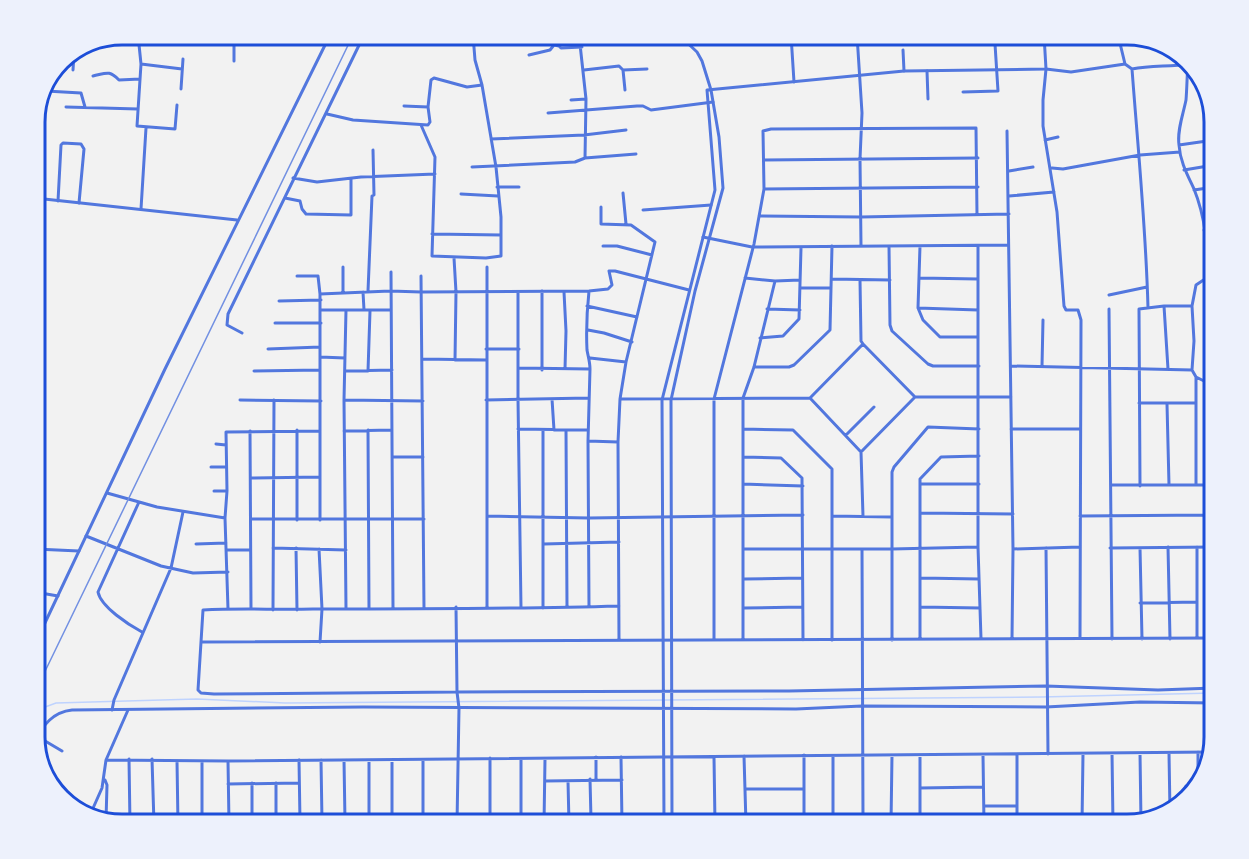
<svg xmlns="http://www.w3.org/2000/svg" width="1249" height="859" viewBox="0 0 1249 859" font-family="'PT Sans',sans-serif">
<rect width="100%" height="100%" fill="#f2f2f2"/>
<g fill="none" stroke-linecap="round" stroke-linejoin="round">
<path stroke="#bfd3fe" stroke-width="1.5" d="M35,716L37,710L56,703L197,699L285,703L1041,697L1214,693"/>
<path stroke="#5277de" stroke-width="3" d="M138,35L141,64L137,126L175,129L177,105
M464,35H473
M579,35L586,99L585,158
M679,35L697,52L702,61L711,90
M791,35L794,82
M857,35L862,113L860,159L861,246
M1118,35L1125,64L1132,69C1138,149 1146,228 1148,308
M140,38L174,35
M903,50L904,71
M529,55L550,50L554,45L559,46L561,48L582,47
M234,61V35
M1188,63C1187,75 1187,88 1186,100C1183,115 1177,130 1179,145C1180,161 1187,174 1194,189C1203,211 1212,255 1205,279L1196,285L1192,306L1194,341L1192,370L1196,377V485
M141,64L182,69
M1132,69C1151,65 1169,67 1189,64
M73,70L74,54
M584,70L619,66L623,70L625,90
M623,70L647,69
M927,71L928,99
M93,76C107,73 109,70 119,80L140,79
M181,89L183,59
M46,91L81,93L85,107
M963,92L998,91L995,44
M571,100L586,99
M404,106L428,107
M66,107L138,109
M548,113L637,106H643L651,110L713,102
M327,114L353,120L428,125L430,122L428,107L431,80L434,78L467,87L482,85
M421,125L435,157L432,256L486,258L501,256V217L496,167L482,85L475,60L473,35
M1007,131L1013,549L1012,639
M491,139L584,135L626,130
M1045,140L1058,137
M1179,145L1214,140
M764,160L978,158
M472,167L575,162L585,158L636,154
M1052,168L1063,169L1140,155L1180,152
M1184,170L1214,165
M1009,171L1033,167
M293,178L317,182L361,177L435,174
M497,187H519
M764,189L978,187
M1194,190L1214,187
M623,193L626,224
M461,194L498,196
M1009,196L1054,192
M35,198L39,137
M285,198L300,201L302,209L306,214L351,215V179
M58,201L61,145L63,143L81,144L84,149L79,203
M601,207V224L631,225L655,242L626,362L620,399L618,442L619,639
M141,209L146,128
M643,210L711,205
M759,216L861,217L1009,214
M1204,230H1214
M432,234L501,235
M35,236L39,199
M703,237L752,247L1008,245
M603,246H617L652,255
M889,246L890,325L892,331L928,364L933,366H979
M920,246L918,308L923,320L940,337H978
M978,246V547L981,639
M454,258L456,292L455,360
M343,267V292
M487,267V607
M1207,267H1214
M391,272L393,608
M297,276H318L320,294V520
M421,276L424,608
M745,278L775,281L800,280
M919,278L978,279
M832,279L890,280
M860,280L861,341L863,344
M801,288H831
M368,291L372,196L374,195L373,150
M542,291V370
M589,291C587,310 586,330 587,350C588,356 590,362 590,369L588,441L589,607
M363,292L364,310
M518,292V399L521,608
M564,292L566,331L565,369
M320,294L390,291L421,292L589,291L608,289L612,285L609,271H615L689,290
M1109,295L1147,287
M279,301L321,300
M587,306L637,317
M1164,306L1168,369
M918,308L978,310
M767,309L800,310
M1109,309L1112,639
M321,310H390
M346,310L344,400L346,608
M275,323H321
M588,330L604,333L632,342
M242,333L227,325L228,314L364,35
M760,338L783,336L799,319L801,248
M863,344L915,397L861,452L810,398Z
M268,349L320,347
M486,349H519
M320,357L345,358
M590,358L626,362
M423,359L486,360
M1011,366L1192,370
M1042,366L1043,320
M754,367H789L794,365L830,330L832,246
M518,368L590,369
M254,371L320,370
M345,371L392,370
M368,371L370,311
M1196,377L1214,386
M915,397H1011
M552,399L554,430
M620,399L810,398
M240,400L321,401
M344,400L423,401
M486,400L589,398
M1139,403H1196
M1167,404L1169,485
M518,429L588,430
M743,429L793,430L832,469V640
M1011,429H1080
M297,430V520
M368,430L369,609
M543,430V608
M566,430L567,607
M250,431L251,609
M344,431L391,430
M846,435L874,407
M588,441L618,442
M216,444L226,445
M861,452L863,516
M392,457H423
M743,457L781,458L802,478L803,640
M211,467H226
M251,478L320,477
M743,484L803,486
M920,484H979
M1111,485H1214
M1140,486L1139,309L1164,306H1192
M214,491H227
M107,493L157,507L225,518
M139,502L98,592C101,607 129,625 142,632
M920,513L1013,514
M488,516L589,518L803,515
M832,516L892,517
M1080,516L1209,515
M251,519H424
M86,536L161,566L193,573L228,572
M196,544L226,543
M544,544L619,542
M1209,546L1211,485
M1168,547L1170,639
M273,548L346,550
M296,548L297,610
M1046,548L1048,754
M1110,548L1214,547
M1140,548L1142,639
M35,549L79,551
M319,549L322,609L320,642
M743,549H892L978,547
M862,549L863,818
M1013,549L1080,547
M226,550H250
M921,578L979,579
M744,579L802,578
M35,592L58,596
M1140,603L1197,602
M456,607L457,692L214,694L201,693L198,690L203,610C240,608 277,610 313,609C415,609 517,609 619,606
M920,607L980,608
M744,608L802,607
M228,609L225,518L227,491L226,432L320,431
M273,610L274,400
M1080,638L1081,320L1078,310H1066L1064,306L1057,212L1043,126V100L1046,69L1071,72L1125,64
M1197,638V547
M743,639V398L754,367L775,281
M920,639V479L941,457L979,456
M714,640V399L754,244L764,189L763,131L771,129L976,128L977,215
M892,640V472L894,467L928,427L979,429
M201,642L1214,638
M112,710L114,700L171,568L183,512
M35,735L62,751
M1112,753L1113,824
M1140,753L1141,821
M1169,753L1170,812
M920,755V824
M983,755L984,824
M744,756L746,824
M833,756V824
M596,757V779
M621,757L622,824
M714,757L715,824
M129,759L130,824
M152,759L154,824
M521,759V824
M106,760L228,761L1210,752
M299,760L300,821
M321,760L322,821
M344,760L345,821
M392,760V824
M423,760V824
M177,761L178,824
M202,761V824
M228,761L229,823
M590,779L591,819
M105,780L107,785L106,820
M545,781L622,780
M568,781L569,824
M276,783V824
M228,784L299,783
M1186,786H1198
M920,788L983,787
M1198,788V752
M745,789H803
M984,806H1017
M90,815L102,788L106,760L128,710
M423,817L489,816
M745,818L920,817L984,818
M521,819L622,820
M369,821V760
M252,822V783
M229,823L392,821
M457,824L459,708
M490,824V758
M544,824L545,759
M804,824V755
M891,824L892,755
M1017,824V755
M1082,824L1083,754"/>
<path stroke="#5277de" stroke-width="3" d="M35,198L237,220
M35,644L165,369L330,35
M459,708L457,692L789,691L1046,686L1158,690L1214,688
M35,741C43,725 53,712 72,710L363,707L796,709L862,706L1046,707L1140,702L1214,703
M664,824L662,400L715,190L707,90L904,71L1046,69L1044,35
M672,824L671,400L695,291L723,188L719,137L711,90"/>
<path stroke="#7290e2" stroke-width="1.5" d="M35,692L353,35"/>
</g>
<path d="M0 0H1249V859H0ZM122 45H1127A77 77 0 0 1 1204 122V737A77 77 0 0 1 1127 814H122A77 77 0 0 1 45 737V122A77 77 0 0 1 122 45Z" fill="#edf1fc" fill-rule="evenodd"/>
<path fill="none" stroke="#1d4ed8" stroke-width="3" d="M122 45H1127A77 77 0 0 1 1204 122V737A77 77 0 0 1 1127 814H122A77 77 0 0 1 45 737V122A77 77 0 0 1 122 45Z"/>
</svg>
